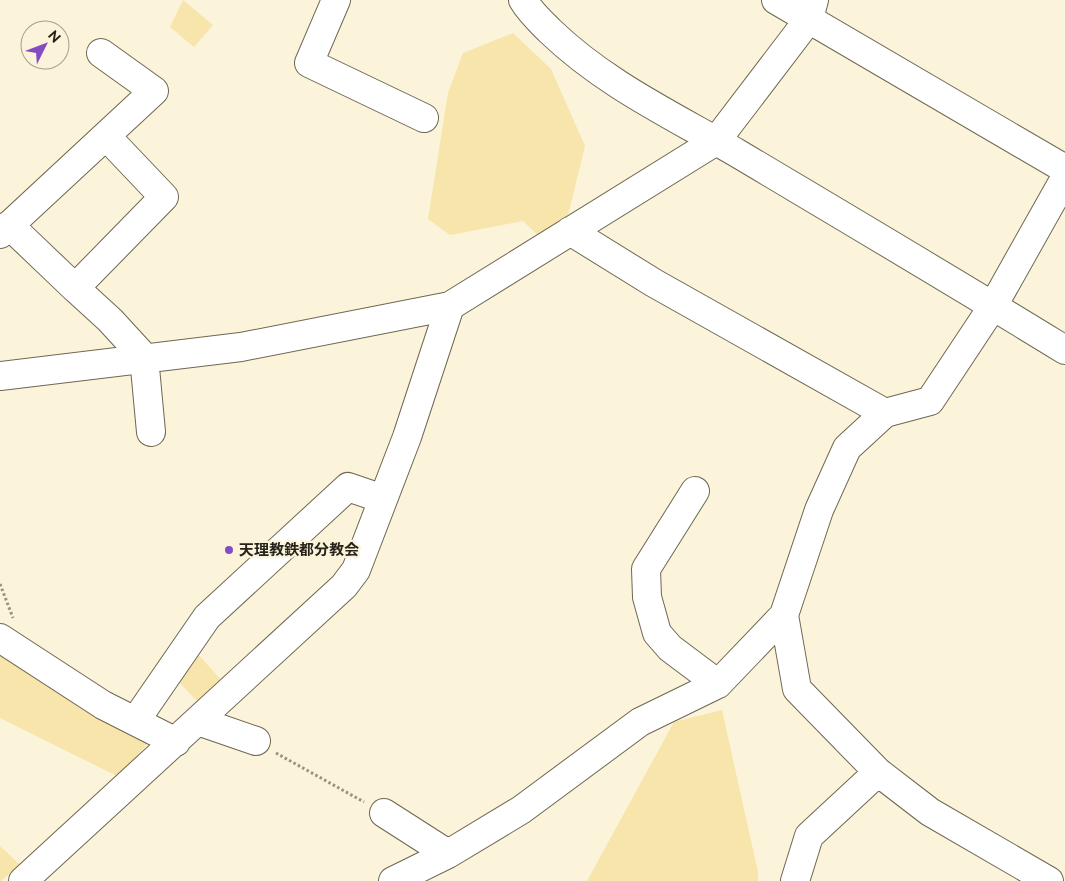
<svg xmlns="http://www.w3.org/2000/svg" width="1065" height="881" viewBox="0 0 1065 881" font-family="Raleway,'Noto Sans JP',sans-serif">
<rect width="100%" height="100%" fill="#fbf3da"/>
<path fill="#f7e5ab" d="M183,0L213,25L194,47L170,27Z
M513,33L551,69L585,146L568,215L540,237L523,221L450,235L428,219L448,93L463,53Z
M0,646L153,737L119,777L0,718Z
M196,652L221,680L197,701L178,681Z
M722,710L758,872V881H587L674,722Z
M0,846L20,865L1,881H0Z"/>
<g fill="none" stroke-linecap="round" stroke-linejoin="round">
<g stroke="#6e6752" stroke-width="30">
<path id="minor" d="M336,0L309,63L424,118
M523,0C530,12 540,21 550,31C605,84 672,115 737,153C846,218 956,283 1065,350
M776,0L1065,169
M106,136L164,197L75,288L110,320L144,357L151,432
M9,225L75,288
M570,231L654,283L885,413
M0,234L154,91L101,53
M0,376L241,347L450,306L716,141L809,19L814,0
M695,491L646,569L647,597L657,633L670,648L718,684
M784,615L797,689L878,772L930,812L1049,881
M0,638L103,705L176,742
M136,720L207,617L348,487L383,499
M198,721L256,741
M384,813L448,854
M23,881L344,586L356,570L407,437L450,306
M393,881L448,854L521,810L640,722L718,684L784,615L819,510L847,448L885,413L930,401L993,306L1065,178
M795,881L809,836L878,772"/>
</g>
<path stroke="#989280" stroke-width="3" stroke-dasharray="2.5 2.5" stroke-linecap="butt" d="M0,584L13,618
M276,753L364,802"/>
<use href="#minor" stroke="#fff" stroke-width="28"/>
</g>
<circle fill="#844cc3" stroke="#fbf3da" stroke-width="2" cx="229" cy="550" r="5"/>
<g text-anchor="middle" stroke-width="4.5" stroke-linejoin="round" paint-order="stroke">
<g font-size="15" font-weight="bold" fill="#26231a" stroke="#fbf3da" text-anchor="start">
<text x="239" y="555">天理教鉄都分教会</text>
</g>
</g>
<g transform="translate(45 45) rotate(48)"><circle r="24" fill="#fbf3da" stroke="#a6a08d"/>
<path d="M0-4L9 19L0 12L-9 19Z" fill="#844cc3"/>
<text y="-8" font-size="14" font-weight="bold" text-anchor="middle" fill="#26231a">N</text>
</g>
</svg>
